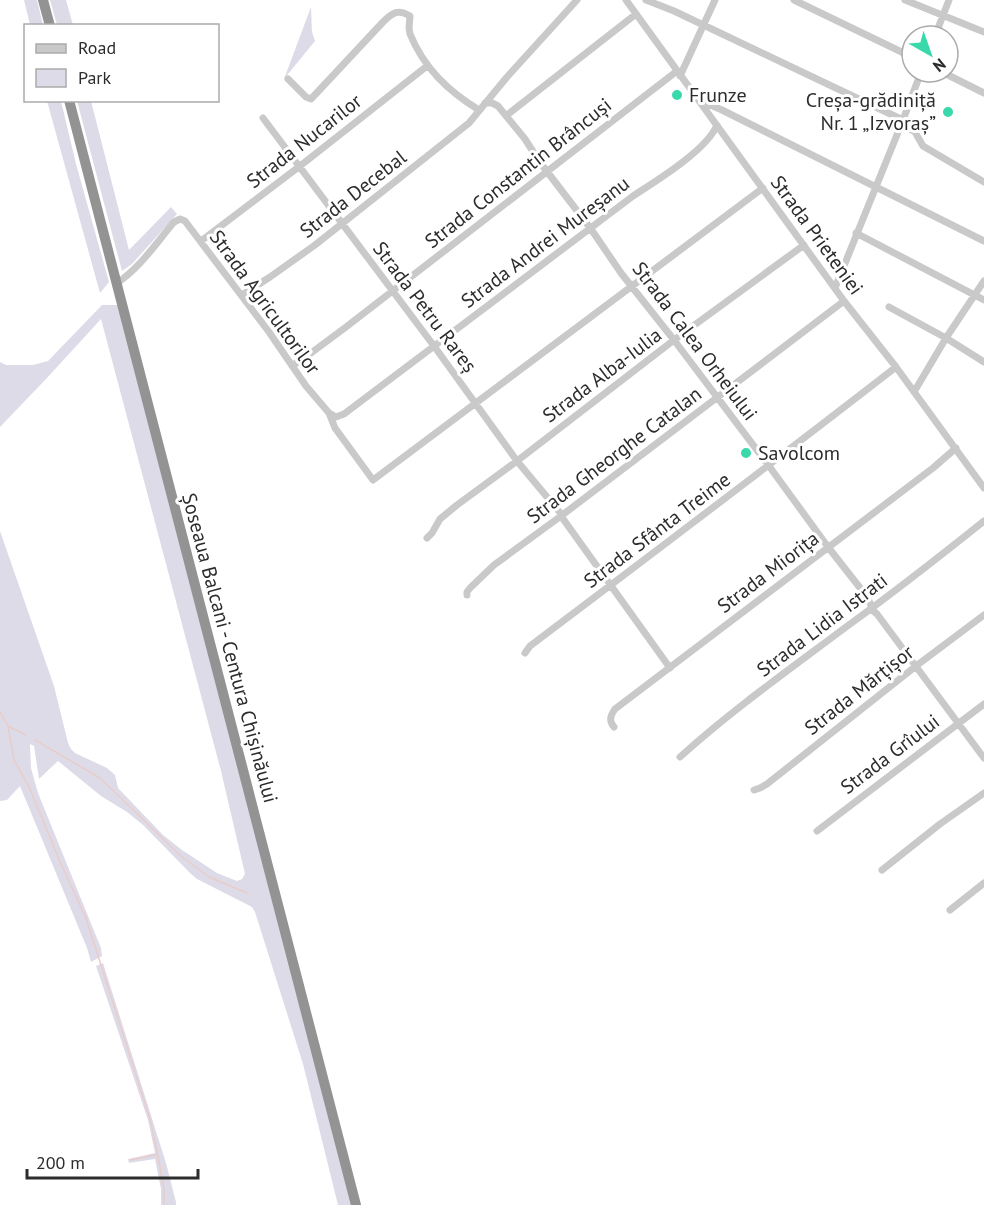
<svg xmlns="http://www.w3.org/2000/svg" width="984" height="1205" viewBox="0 0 984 1205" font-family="'PT Sans',sans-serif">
<rect width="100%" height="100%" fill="#fff"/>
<path fill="#dedbe9" d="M24,0H37L43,25H30Z
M50,0H66L73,25H57Z
M311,7L312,32L315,41L284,79Z
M47,101H61L76,164L109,282L100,293Z
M77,101H91L129,250L171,207L177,214L132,264L122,271Z
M102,305H120L353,1205H338L303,1064L255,912L252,907L197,879L190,873L143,825L127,812L101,796L58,761L39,779L34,746L30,744L31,768L38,793L101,948L102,956L91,962L87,948L20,786L7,800L0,801V531L54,686L68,743L71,749L75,753L107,768L115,775L118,788L163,835L182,850L217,873L237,881L242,879L245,874L221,771L101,319L46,379L0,427V362L6,365H33L48,361Z
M103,963L166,1163L176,1202V1205H161V1189L155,1159L129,1163L128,1159L155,1153L148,1120L96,966Z"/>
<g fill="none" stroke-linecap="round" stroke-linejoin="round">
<path stroke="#e8cdc8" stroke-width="1.5" d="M0,712L8,726L14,760L30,789L61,864L86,918L150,1119L160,1167L164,1190V1205
M8,726L26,735
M35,740L100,778L181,856L209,877L247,893
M130,1160L156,1155"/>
<path stroke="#c9c9c9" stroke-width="7" d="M626,0L844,301L896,367L984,488
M646,0L674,11L903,120
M794,0L912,57
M905,0L984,32
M935,36L949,0
M942,72L984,93
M680,76L715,0
M288,79L306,97L311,99L383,22C393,12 398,9 410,16L409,28L410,34C424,68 448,91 479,110
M699,100L722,110L984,241
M485,103H492L498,106L525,139L539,161L591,229L621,273L674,340L769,466L828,547L868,598L872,608
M507,115L636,14
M263,118L434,346L517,461L562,515
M901,124L915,132L923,146L984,182
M856,233L984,300
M201,241L300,166L427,66
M117,283C140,268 157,242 174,222L180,219L185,221L269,332L306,386L329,413L335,428L373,480L763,188
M835,288L903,120L921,72
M242,295L270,277L315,245L469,123L507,77L577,0
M889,307L946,338L984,362
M292,366L311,353L346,327L677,71
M914,392L946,338L984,281
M329,413L336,417L344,414L633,196C656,181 707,150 717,125
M561,516L670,668
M427,538L432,533L440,519L457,505L517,461L674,340L804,245
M467,595V592L470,588L494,565L561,516L844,301
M871,609L877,614L984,758
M525,653L530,646C652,554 775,461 896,367
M614,727C609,721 610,716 615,709L933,468L956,448
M680,757C732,710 790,669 846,627C893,593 939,557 984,521
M754,790L760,788L767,784L916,666L984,615
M817,831L984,704
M882,870L940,824L984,793
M950,910L984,883"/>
<path stroke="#939393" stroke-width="10" d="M43,0L50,26
M69,100L356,1205"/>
</g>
<g fill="#39d9ab" stroke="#fff" stroke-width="2">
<circle cx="677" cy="95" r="6"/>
<circle cx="948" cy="112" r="6"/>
<circle cx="746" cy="453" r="6"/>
</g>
<g text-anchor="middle" stroke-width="6" stroke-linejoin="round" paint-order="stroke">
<g font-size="20" fill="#2c2c2c" stroke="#fff" text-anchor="start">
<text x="689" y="102">Frunze</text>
<text x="936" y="107" text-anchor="end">Creșa-grădiniță<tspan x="936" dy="23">Nr. 1 „Izvoraș”</tspan></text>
<text x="758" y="460">Savolcom</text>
</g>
<g font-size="20" fill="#2c2c2c" stroke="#fff">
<text transform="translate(304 141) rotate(-38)" y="7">Strada Nucarilor</text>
<text transform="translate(518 173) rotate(-38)" y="7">Strada Constantin Brâncuși</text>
<text transform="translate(353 194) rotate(-38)" y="7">Strada Decebal</text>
<text transform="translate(817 235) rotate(54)" y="7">Strada Prieteniei</text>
<text transform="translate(545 242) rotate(-37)" y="7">Strada Andrei Mureșanu</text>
<text transform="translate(265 302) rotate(54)" y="7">Strada Agricultorilor</text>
<text transform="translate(425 307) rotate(53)" y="7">Strada Petru Rareș</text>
<text transform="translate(695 341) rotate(53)" y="7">Strada Calea Orheiului</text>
<text transform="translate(602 375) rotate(-37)" y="7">Strada Alba-Iulia</text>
<text transform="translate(614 455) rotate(-37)" y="7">Strada Gheorghe Catalan</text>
<text transform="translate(657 530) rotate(-37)" y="7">Strada Sfânta Treime</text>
<text transform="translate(768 572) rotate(-37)" y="7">Strada Miorița</text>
<text transform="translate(822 625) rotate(-37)" y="7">Strada Lidia Istrati</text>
<text transform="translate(230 648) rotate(75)" y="7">Șoseaua Balcani - Centura Chișinăului</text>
<text transform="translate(859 690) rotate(-38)" y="7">Strada Mărțișor</text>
<text transform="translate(890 754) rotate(-37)" y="7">Strada Grîului</text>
</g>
</g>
<rect x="24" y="24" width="195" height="78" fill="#ffffff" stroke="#ababab" stroke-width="1.5"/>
<rect x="36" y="44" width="30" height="9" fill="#c9c9c9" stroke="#ababab" stroke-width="1.5"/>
<text x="78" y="54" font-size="18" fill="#2c2c2c">Road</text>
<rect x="36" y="69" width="30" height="18" fill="#dedbe9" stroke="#ababab" stroke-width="1.5"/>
<text x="78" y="84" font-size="18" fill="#2c2c2c">Park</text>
<g transform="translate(930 54) rotate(140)"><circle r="28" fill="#ffffff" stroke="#ababab" stroke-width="1.5"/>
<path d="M0-4.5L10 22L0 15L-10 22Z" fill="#39d9ab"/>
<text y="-9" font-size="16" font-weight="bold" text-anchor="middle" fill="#2c2c2c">N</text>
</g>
<path d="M27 1169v9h171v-9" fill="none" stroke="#2c2c2c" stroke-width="3"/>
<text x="36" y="1169" font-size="18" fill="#2c2c2c" stroke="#ffffff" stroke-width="4.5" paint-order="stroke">200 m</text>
</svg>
